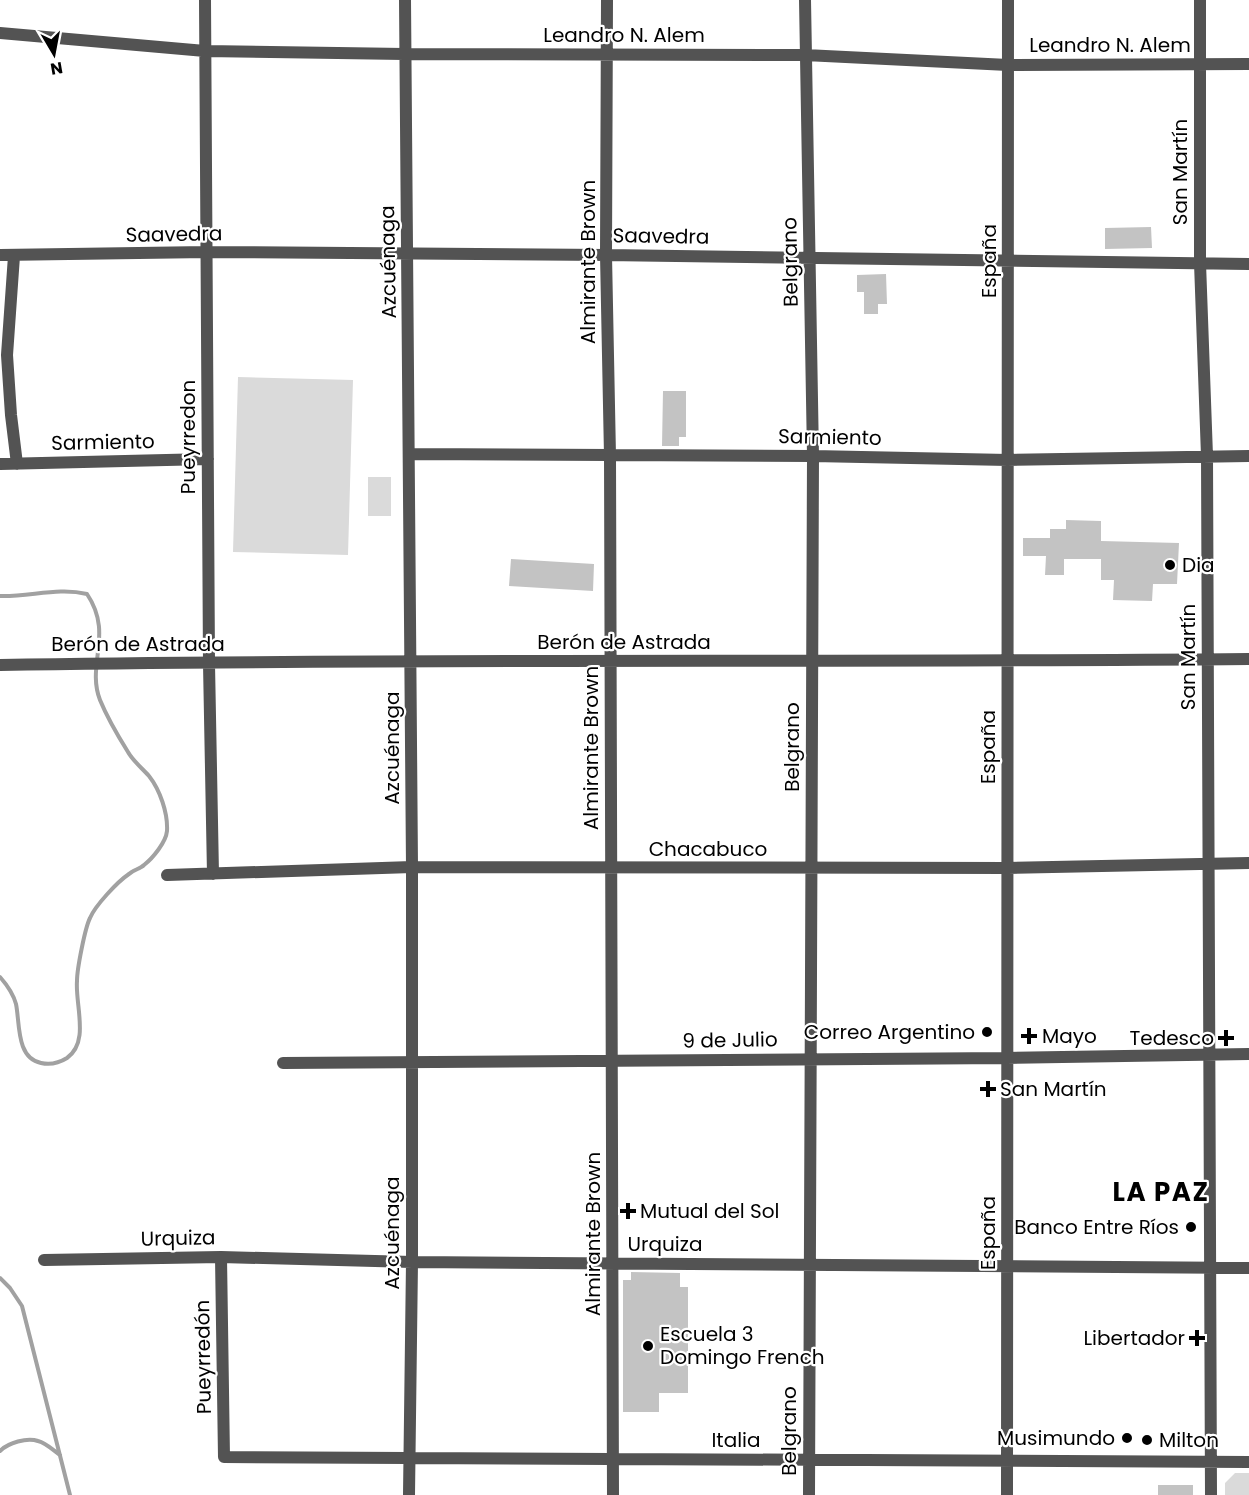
<svg xmlns="http://www.w3.org/2000/svg" width="1249" height="1495" viewBox="0 0 1249 1495" font-family="Poppins,sans-serif">
<rect width="100%" height="100%" fill="#fff"/>
<path fill="#dadada" d="M238,377L353,380L348,555L233,552Z
M368,477H391V516H368Z
M1235,1473H1249V1495H1225V1483Z"/>
<g fill="none" stroke-linecap="round" stroke-linejoin="round">
<path stroke="#a1a1a1" stroke-width="4" d="M0,596C30,597 58,587 87,594C114,634 86,664 100,700C107,717 118,736 128,752C133,761 142,768 149,776C160,790 168,813 167,831C166,842 153,858 144,865C140,869 133,870 129,874C117,882 95,906 90,918C85,928 77,969 77,981C75,1005 90,1042 67,1058C59,1063 50,1065 41,1063C16,1058 20,1023 16,1004C13,993 8,986 0,977
M0,1278L10,1288L22,1306L70,1495
M0,1451C8,1443 27,1437 38,1441C46,1443 53,1450 60,1455"/>
</g>
<path fill="#c3c3c3" d="M1151,227L1152,248L1105,249V228Z
M886,274L887,304H878V314H864V292H857V275Z
M663,391H686V437H679V446H662Z
M1066,520L1101,521V541L1179,543L1177,584H1153L1152,601L1113,600L1114,580H1101V559H1064V575H1045L1046,556H1023V538H1050V529H1066Z
M511,559L594,564L593,591L509,586Z
M631,1272L680,1273V1287H688V1393H659V1412H623V1280H631Z
M1158,1485H1193V1495H1158Z"/>
<g fill="none" stroke-linecap="round" stroke-linejoin="round">
<path stroke="#535353" stroke-width="12" d="M205,0L209,664L213,874
M405,0L412,867V1262L409,1495
M607,0L606,255L610,456L613,1495
M805,0L813,456L809,1495
M1200,0V263L1207,456L1211,1495
M0,33L205,51L404,54L805,55L1008,65L1249,64
M0,255L207,252L606,255L1249,264
M14,256L7,355L11,415L17,464
M410,454L813,456L1008,460L1249,456
M0,464L208,459
M0,665C416,658 833,663 1249,659
M167,875L412,867L1008,868L1249,863
M283,1063L1007,1058L1249,1054
M221,1257L224,1457L1249,1462
M44,1260L221,1257L412,1262L1249,1268
M1007,1495L1008,0"/>
</g>
<g fill="#000" stroke="#fff" stroke-width="2">
<circle cx="1170" cy="565" r="6"/>
<circle cx="987" cy="1032" r="6"/>
<path d="M1026 1027h6v6h6v6h-6v6h-6v-6h-6v-6h6z"/>
<path d="M1223 1029h6v6h6v6h-6v6h-6v-6h-6v-6h6z"/>
<path d="M985 1080h6v6h6v6h-6v6h-6v-6h-6v-6h6z"/>
<path d="M625 1202h6v6h6v6h-6v6h-6v-6h-6v-6h6z"/>
<circle cx="1191" cy="1227" r="6"/>
<path d="M1194 1329h6v6h6v6h-6v6h-6v-6h-6v-6h6z"/>
<circle cx="648" cy="1346" r="6"/>
<circle cx="1127" cy="1438" r="6"/>
<circle cx="1147" cy="1440" r="6"/>
</g>
<g text-anchor="middle" stroke-width="4.5" stroke-linejoin="round" paint-order="stroke">
<g font-size="20" fill="#000" stroke="#fff">
<text x="624" y="42">Leandro N. Alem</text>
<text x="1110" y="52">Leandro N. Alem</text>
<text transform="translate(1180 172) rotate(-90)" y="7">San Martín</text>
<text transform="translate(174 234) rotate(-1)" y="7">Saavedra</text>
<text transform="translate(661 236) rotate(1)" y="7">Saavedra</text>
<text transform="translate(989 261) rotate(-90)" y="7">España</text>
<text transform="translate(388 262) rotate(-91)" y="7">Azcuénaga</text>
<text transform="translate(588 262) rotate(-90)" y="7">Almirante Brown</text>
<text transform="translate(790 262) rotate(-91)" y="7">Belgrano</text>
<text transform="translate(188 437) rotate(-90)" y="7">Pueyrredon</text>
<text transform="translate(830 437) rotate(1)" y="7">Sarmiento</text>
<text transform="translate(103 442) rotate(-1)" y="7">Sarmiento</text>
<text x="624" y="649">Berón de Astrada</text>
<text x="138" y="651">Berón de Astrada</text>
<text transform="translate(1188 657) rotate(-90)" y="7">San Martín</text>
<text transform="translate(792 747) rotate(-90)" y="7">Belgrano</text>
<text transform="translate(988 747) rotate(-90)" y="7">España</text>
<text transform="translate(392 748) rotate(-90)" y="7">Azcuénaga</text>
<text transform="translate(591 748) rotate(-90)" y="7">Almirante Brown</text>
<text x="708" y="856">Chacabuco</text>
<text transform="translate(730 1040) rotate(-1)" y="7">9 de Julio</text>
<text transform="translate(392 1233) rotate(-90)" y="7">Azcuénaga</text>
<text transform="translate(988 1233) rotate(-90)" y="7">España</text>
<text transform="translate(593 1234) rotate(-90)" y="7">Almirante Brown</text>
<text transform="translate(178 1238) rotate(-1)" y="7">Urquiza</text>
<text x="665" y="1251">Urquiza</text>
<text transform="translate(203 1357) rotate(-91)" y="7">Pueyrredón</text>
<text transform="translate(789 1431) rotate(-90)" y="7">Belgrano</text>
<text x="736" y="1447">Italia</text>
</g>
<g font-size="20" fill="#000" stroke="#fff" text-anchor="start">
<text x="1182" y="572">Dia</text>
<text x="975" y="1039" text-anchor="end">Correo Argentino</text>
<text x="1042" y="1043">Mayo</text>
<text x="1214" y="1045" text-anchor="end">Tedesco</text>
<text x="1000" y="1096">San Martín</text>
<text x="640" y="1218">Mutual del Sol</text>
<text x="1179" y="1234" text-anchor="end">Banco Entre Ríos</text>
<text x="660" y="1341">Escuela 3<tspan x="660" dy="23">Domingo French</tspan></text>
<text x="1185" y="1345" text-anchor="end">Libertador</text>
<text x="1115" y="1445" text-anchor="end">Musimundo</text>
<text x="1159" y="1447">Milton</text>
</g>
<g font-size="26" font-weight="bold" letter-spacing="1.5" fill="#000" stroke="#fff">
<text x="1161" y="1201">LA PAZ</text>
</g>
</g>
<g transform="translate(54 54) rotate(170)" stroke="#ffffff" stroke-width="4.5" paint-order="stroke">
<path d="M0-4.5L10 22L0 15L-10 22Z" fill="#000000"/>
<text y="-9" font-size="16" font-weight="bold" text-anchor="middle" fill="#000000">N</text>
</g>
</svg>
